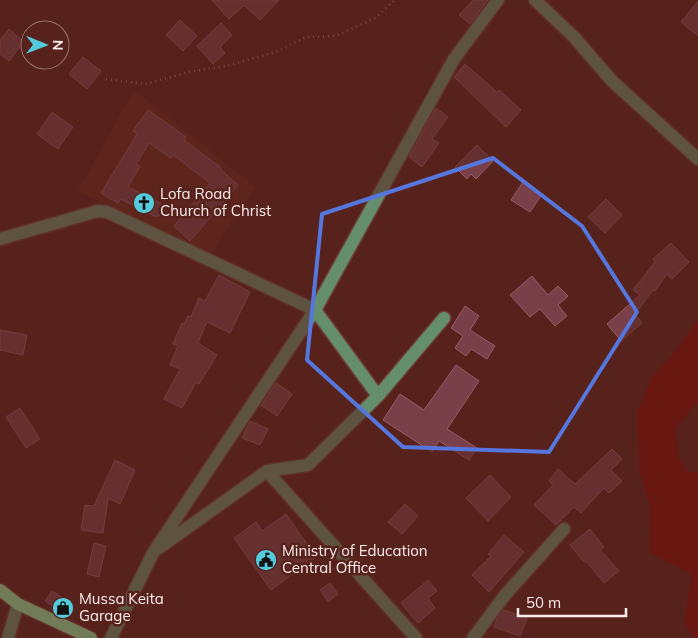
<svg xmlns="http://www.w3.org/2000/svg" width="698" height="638" font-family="Mulish,sans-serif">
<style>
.built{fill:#662921}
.green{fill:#7d0b05}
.building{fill:#7a404a;stroke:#975b65}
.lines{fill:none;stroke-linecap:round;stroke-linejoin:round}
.minor-casing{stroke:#6e3e38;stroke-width:15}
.major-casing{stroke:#6e3e38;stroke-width:15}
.path{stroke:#a07b77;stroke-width:2.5;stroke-dasharray:1 4;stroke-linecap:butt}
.minor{stroke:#658e6d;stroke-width:12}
.major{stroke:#91e7a2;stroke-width:12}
.marked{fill:none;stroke:#5576dd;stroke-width:4;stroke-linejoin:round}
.labels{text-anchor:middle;stroke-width:5;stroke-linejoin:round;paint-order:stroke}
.poi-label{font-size:15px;fill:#fcedeb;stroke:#57221b;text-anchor:start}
</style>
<rect width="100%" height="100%" fill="#57221b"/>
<path class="built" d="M134,90L255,187L208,257L78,191Z"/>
<path class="green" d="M698,320V401L675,429L679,458L688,472H698V638H694L684,622L692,574L649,552L651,508L639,470L637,412L652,377L677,349Z"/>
<path class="building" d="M212,0H279L260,20L244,5L229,19Z
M473,0H488L470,24L459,15Z
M698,1V36L681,22Z
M180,20L197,36L183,51L166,35Z
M221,23L232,35L220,47L225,53L213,64L197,46Z
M9,29L24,42L9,61L0,54V40Z
M83,57L101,71L87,89L69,74Z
M465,64L497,92L499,90L521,110L506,127L454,77Z
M436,108L448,117L432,139L439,143L422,167L409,157Z
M148,110L186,137L184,140L221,168L220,169L238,185L190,241L174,226L210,183L173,155L171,158L149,143L136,164L140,166L128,187L164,205L159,216H154L121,199L118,203L101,193L137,134L133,131Z
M52,112L73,127L58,149L37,134Z
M477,145L493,161L476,179L471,174L467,179L455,167Z
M523,182L542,194L530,212L511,200Z
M606,199L622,215L605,233L588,217Z
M671,243L689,262L672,279L667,274L655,291L653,290L635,314L642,323L621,341L607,324L640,295L633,290L655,262L653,259Z
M219,275L250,292L230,333L207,322L198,343L217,355L199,384L196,382L182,408L164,399L180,369L170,365L178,346L173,344L182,323L184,324L188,316L191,317L199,298L205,301Z
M532,276L548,295L558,286L568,296L558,305L567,316L555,326L540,309L530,317L510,295Z
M465,306L479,316L470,330L495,346L487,359L471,349L466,356L455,348L463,336L451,328Z
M0,330L27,335L23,355L0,350Z
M456,365L479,381L447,429L477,448L469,460L439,441L432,452L383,420L400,394L424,410Z
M276,383L292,394L277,416L261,405Z
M20,408L40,439L26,448L6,417Z
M250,421L268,429L260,445L242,438Z
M612,449L622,459L611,470L622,481L609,493L604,488L581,513L574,507L556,525L534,505L553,485L549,481L558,469L575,484Z
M115,460L135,470L120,504L108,498L103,533L81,530L85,505L94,506Z
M490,475L511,497L488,521L466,498Z
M405,504L418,516L402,534L388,522Z
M286,514L316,557L271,590L234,538L256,522L262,531Z
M590,529L604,547L600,550L619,571L604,583L586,561L584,562L570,545Z
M504,535L524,552L489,592L472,575L491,556L488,554Z
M94,543L106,546L99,577L87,574Z
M428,580L437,591L428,598L435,608L418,623L401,603Z
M330,583L338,594L328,602L320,590Z
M52,591L70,602L64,613L45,601Z
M504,610L527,618L520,636L494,627L497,619Z"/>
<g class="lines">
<g class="minor-casing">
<path id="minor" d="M535,0L574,37L612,81L698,159
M0,239L98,211L107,212L315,310L378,396
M267,471L416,638
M159,548L267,471L308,465L378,396L444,318
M8,638L18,604
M111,638L153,553L315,310L454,59L498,0
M473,638L505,595L564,529"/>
</g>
<g class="major-casing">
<path id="major" d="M0,590L18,604L91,638"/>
</g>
<path class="path" d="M106,79L145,84L189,72L226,66L276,52L306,37L336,36L375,18L395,0"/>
<use href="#minor" class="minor"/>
<use href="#major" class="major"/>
</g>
<path d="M0 0H698V638H0ZM493,158L582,226L637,312L549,452L403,447L307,360L322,214Z" fill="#57221b" fill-opacity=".55" fill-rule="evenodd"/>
<path class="marked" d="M493,158L582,226L637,312L549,452L403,447L307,360L322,214Z"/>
<defs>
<g id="church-disc" transform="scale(1.125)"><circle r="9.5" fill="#54cadd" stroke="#57221b"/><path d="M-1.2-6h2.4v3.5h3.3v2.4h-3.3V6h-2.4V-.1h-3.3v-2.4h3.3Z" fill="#111"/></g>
<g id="civic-disc" transform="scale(1.125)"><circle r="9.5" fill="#54cadd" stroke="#57221b"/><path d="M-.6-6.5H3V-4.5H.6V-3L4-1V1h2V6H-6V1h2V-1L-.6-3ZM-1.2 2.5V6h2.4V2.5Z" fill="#111"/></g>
<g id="shop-disc" transform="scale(1.125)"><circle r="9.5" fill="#54cadd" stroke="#57221b"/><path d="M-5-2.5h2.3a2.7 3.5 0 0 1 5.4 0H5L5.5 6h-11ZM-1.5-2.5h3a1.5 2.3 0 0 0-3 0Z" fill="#111"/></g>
</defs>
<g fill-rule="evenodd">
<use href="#church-disc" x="144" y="203"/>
<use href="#civic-disc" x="266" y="560"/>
<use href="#shop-disc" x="63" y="608"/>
</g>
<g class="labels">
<g class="poi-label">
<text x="160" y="199">Lofa Road<tspan x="160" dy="17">Church of Christ</tspan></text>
<text x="282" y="556">Ministry of Education<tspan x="282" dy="17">Central Office</tspan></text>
<text x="79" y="604">Mussa Keita<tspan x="79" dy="17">Garage</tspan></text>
</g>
</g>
<g transform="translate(45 45) rotate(91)"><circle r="24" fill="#57221b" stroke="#99736e"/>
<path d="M0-4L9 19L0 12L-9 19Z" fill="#54cadd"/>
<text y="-8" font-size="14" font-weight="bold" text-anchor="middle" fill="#fcedeb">N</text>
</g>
<path d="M518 608v8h108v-8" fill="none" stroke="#fcedeb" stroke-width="2.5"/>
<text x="526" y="608" font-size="15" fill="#fcedeb" stroke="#57221b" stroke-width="4" paint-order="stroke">50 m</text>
</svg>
